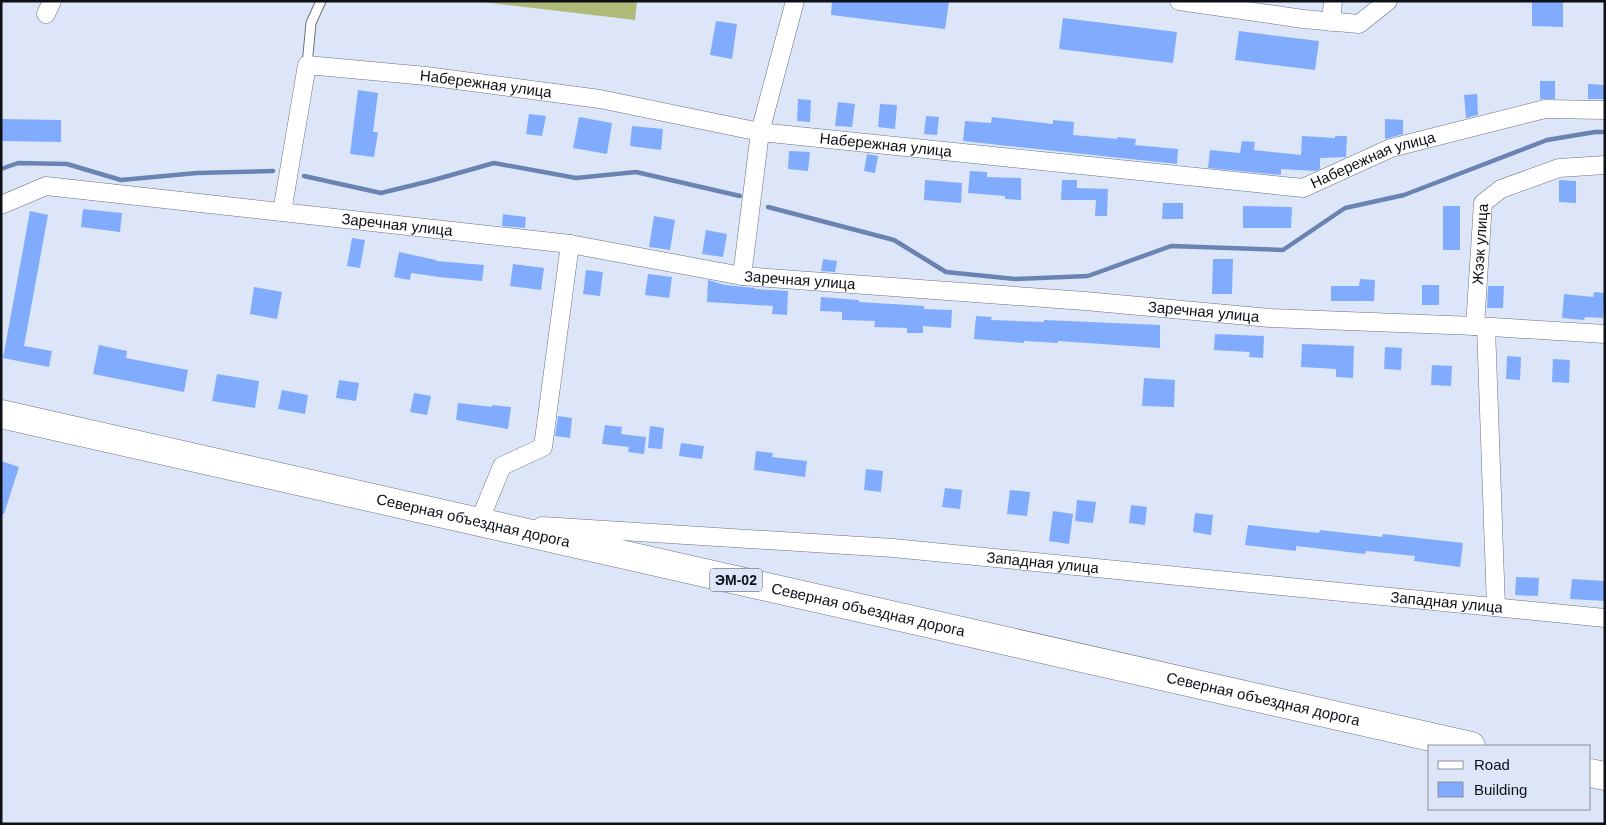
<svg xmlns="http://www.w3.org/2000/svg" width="1606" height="825" font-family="Helvetica,sans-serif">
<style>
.green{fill:#afba78}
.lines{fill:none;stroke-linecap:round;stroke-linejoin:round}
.stream{stroke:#6984b2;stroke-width:4.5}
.building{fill:#81acfd}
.service-casing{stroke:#697281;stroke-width:11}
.minor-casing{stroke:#697281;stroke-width:19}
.trunk-casing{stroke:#697281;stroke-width:29}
.service{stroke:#fff;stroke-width:9}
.minor{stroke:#fff;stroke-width:18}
.trunk{stroke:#fff;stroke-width:28}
.labels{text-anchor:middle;stroke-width:5;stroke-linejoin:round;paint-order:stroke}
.shield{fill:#dce6f8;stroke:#4b505a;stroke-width:1}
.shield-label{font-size:14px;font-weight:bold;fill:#0d1016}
.street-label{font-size:15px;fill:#0d1016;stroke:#dce6f8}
</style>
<rect width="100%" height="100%" fill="#dce6f8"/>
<path class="green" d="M475,1H637L635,20Z"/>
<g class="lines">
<path class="stream" d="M1,169L18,163L67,164L121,180L197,173L273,171
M304,176L381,193L430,181L494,163L576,178L636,172L740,196
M768,207L894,240L946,272L1015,279L1088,276L1171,246L1283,250L1345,208L1404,195L1547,140L1595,132H1605"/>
</g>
<path class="building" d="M832,1H949L945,29L831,15Z
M1532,1H1563V27L1532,26Z
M1063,18L1177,32L1173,63L1059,49Z
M716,21L737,24L732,59L710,55Z
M1239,31L1319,41L1315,70L1235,60Z
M1540,81H1555V99H1540Z
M1588,84L1605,85L1604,99H1588Z
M358,90L378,93L373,132H378L374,157L350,154Z
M1477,94L1478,115L1466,118L1464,95Z
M798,99L811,100L810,122L797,121Z
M838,102L855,104L852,127L835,126Z
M880,104L897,105L895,129L878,127Z
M529,114L546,116L542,136L526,134Z
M926,116L939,117L937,135L924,134Z
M579,117L612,123L607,154L573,148Z
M992,117L1053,124V120L1074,122L1073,135L1117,139V137L1136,139L1135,145L1178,149L1177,164L963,141L965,121L991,123Z
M1,119L61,120V142L1,141Z
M1385,119L1403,120V134L1385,139Z
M632,126L663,129L661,150L630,146Z
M1302,136L1335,138V136H1347L1346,157L1320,158V169L1316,171L1281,169V175L1208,168L1210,150L1240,153L1242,141L1255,142L1254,150L1301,155Z
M789,151L810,152L808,171L788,169Z
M867,154L878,156L875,173L864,171Z
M970,171L987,172V177L1021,178V200L1005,199V196L968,193Z
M925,180L962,183L961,203L924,200Z
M1062,180H1077V188L1108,189L1107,216H1095L1096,200H1061Z
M1559,180L1576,181V203L1559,202Z
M1163,203H1183V219H1162Z
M1243,206L1292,207L1291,228H1243Z
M1443,206H1460V250H1443Z
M83,209L122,213L120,232L81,227Z
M30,211L48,215L24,346L52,351L49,367L3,358Z
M503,214L526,217L525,228L502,226Z
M654,216L675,220L670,250L649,247Z
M706,230L727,234L723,257L702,254Z
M352,238L365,240L360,268L347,266Z
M399,252L436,260V261L484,265L482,281L439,277L411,273L410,280L394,277Z
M823,259L837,261L835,272L821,271Z
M1213,259H1233L1232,294H1212Z
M513,264L544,268L541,290L510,286Z
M586,270L603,272L600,296L583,294Z
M648,274L672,277L669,298L645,295Z
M1360,279L1375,280L1374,301H1331V286H1359Z
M708,280L725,285L755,288V289L788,291L787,315L772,314L773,306L707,302Z
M1422,285H1439V305H1422Z
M1488,286H1504L1503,308H1487Z
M254,287L282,292L277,319L250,314Z
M1594,292L1605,293L1603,318L1585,317L1584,320L1562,318L1564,294L1593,297Z
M821,297L859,300V302L924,306V309L952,310L951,328L923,326V333H907V328L874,327L875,321L842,320V312L820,311Z
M976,316L992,317L991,320L1044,322V320L1160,325V348L1058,341V343L1024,341V343L974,339Z
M1215,334L1264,336L1263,358L1249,357L1250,352L1214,350Z
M1302,344L1354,346L1353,378L1336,377V369L1301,367Z
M99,345L127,351L126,358L188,370L184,392L93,374Z
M1385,347L1402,348L1401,370L1384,369Z
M1507,356L1521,357L1520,380L1506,379Z
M1553,359L1570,360L1569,383L1552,382Z
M1432,365L1452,366L1451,386L1431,385Z
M217,374L259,381L255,408L212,401Z
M1144,378L1175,380L1174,407L1142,406Z
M339,380L359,383L356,401L336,398Z
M282,390L308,395L305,414L278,409Z
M414,393L431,396L427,415L410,412Z
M458,403L492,407V405L511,407L508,429L456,420Z
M558,416L572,418L570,438L555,436Z
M605,425L622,427L621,434L646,437L644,454L628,452L629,447L602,444Z
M650,426L664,428L662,449L648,448Z
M681,443L704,446L702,459L679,456Z
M756,451L773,453L772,457L807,461L805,477L754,470Z
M1,461L19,467L4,514H1Z
M866,469L883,471L881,492L864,490Z
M945,488L962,490L960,509L942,507Z
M1010,490L1030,492L1027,516L1007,514Z
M1077,500L1096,502L1093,523L1075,521Z
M1131,505L1147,507L1145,525L1129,523Z
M1053,511L1073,514L1069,544L1049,541Z
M1195,513L1213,515L1211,535L1193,532Z
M1248,525L1319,533L1320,530L1382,537L1383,534L1463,543L1460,567L1414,561L1415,556L1366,551L1365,554L1296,546V551L1245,545Z
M1516,577L1539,578L1538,596L1515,595Z
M1572,579L1605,581V601L1570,599Z"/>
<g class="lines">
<g class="service-casing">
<path id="service" d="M307,65L311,23L321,1"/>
</g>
<g class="minor-casing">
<g id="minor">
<path d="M1179,1L1303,19L1359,24L1388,1"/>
<path d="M46,14L52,1"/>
<path d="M1331,22L1333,1"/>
<path id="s1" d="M1,205L46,186L570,244L742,276L1085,301L1270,318L1475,326L1605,334"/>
<path id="s2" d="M282,212L307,65L426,76L600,99L760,132L1303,188L1391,148L1545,109L1605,110"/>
<path d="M742,276L760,132L795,1"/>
<path id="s3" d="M1475,326L1483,203L1501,189L1559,168L1605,165"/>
<path d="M1486,327L1496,607"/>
<path d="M489,522H479L502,466L543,447L570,244"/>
<path id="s4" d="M542,526L893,548L1605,618"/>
</g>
</g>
<g class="trunk-casing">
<g id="trunk">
<path id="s5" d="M1,414L1471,746"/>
<path d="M1590,773L1605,776"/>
</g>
</g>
<use href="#service" class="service"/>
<use href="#minor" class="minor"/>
<use href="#trunk" class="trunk"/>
</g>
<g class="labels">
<rect class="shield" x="710" y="568.5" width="52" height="23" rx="4"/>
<g class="shield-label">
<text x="736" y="585">ЭМ-02</text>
</g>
<g class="street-label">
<text dy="5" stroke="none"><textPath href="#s2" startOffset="329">Набережная улица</textPath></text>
<text dy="5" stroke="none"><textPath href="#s2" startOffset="734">Набережная улица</textPath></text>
<text dy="5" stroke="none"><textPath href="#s2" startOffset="1229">Набережная улица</textPath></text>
<text dy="5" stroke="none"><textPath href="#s1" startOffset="402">Заречная улица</textPath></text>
<text dy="5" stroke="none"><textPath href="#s3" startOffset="82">Жээк улица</textPath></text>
<text dy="5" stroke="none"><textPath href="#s1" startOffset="809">Заречная улица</textPath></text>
<text dy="5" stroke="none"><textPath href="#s1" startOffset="1214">Заречная улица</textPath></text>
<text dy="5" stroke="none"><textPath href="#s5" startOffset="484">Северная объездная дорога</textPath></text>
<text dy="5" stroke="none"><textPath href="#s4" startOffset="502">Западная улица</textPath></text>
<text dy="5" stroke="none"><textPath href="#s4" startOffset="908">Западная улица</textPath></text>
<text dy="5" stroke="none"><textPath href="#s5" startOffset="889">Северная объездная дорога</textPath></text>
<text dy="5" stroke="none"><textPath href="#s5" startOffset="1294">Северная объездная дорога</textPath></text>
</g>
</g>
<rect width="1606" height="825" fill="none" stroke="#0d1016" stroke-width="5"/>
<rect x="1428" y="745" width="162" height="65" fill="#dce6f8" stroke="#89909e"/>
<rect x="1438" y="761" width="25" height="8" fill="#ffffff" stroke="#89909e"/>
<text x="1474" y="770" font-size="15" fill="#0d1016">Road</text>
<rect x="1438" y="782" width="25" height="15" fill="#81acfd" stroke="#89909e"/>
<text x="1474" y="795" font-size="15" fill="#0d1016">Building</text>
</svg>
